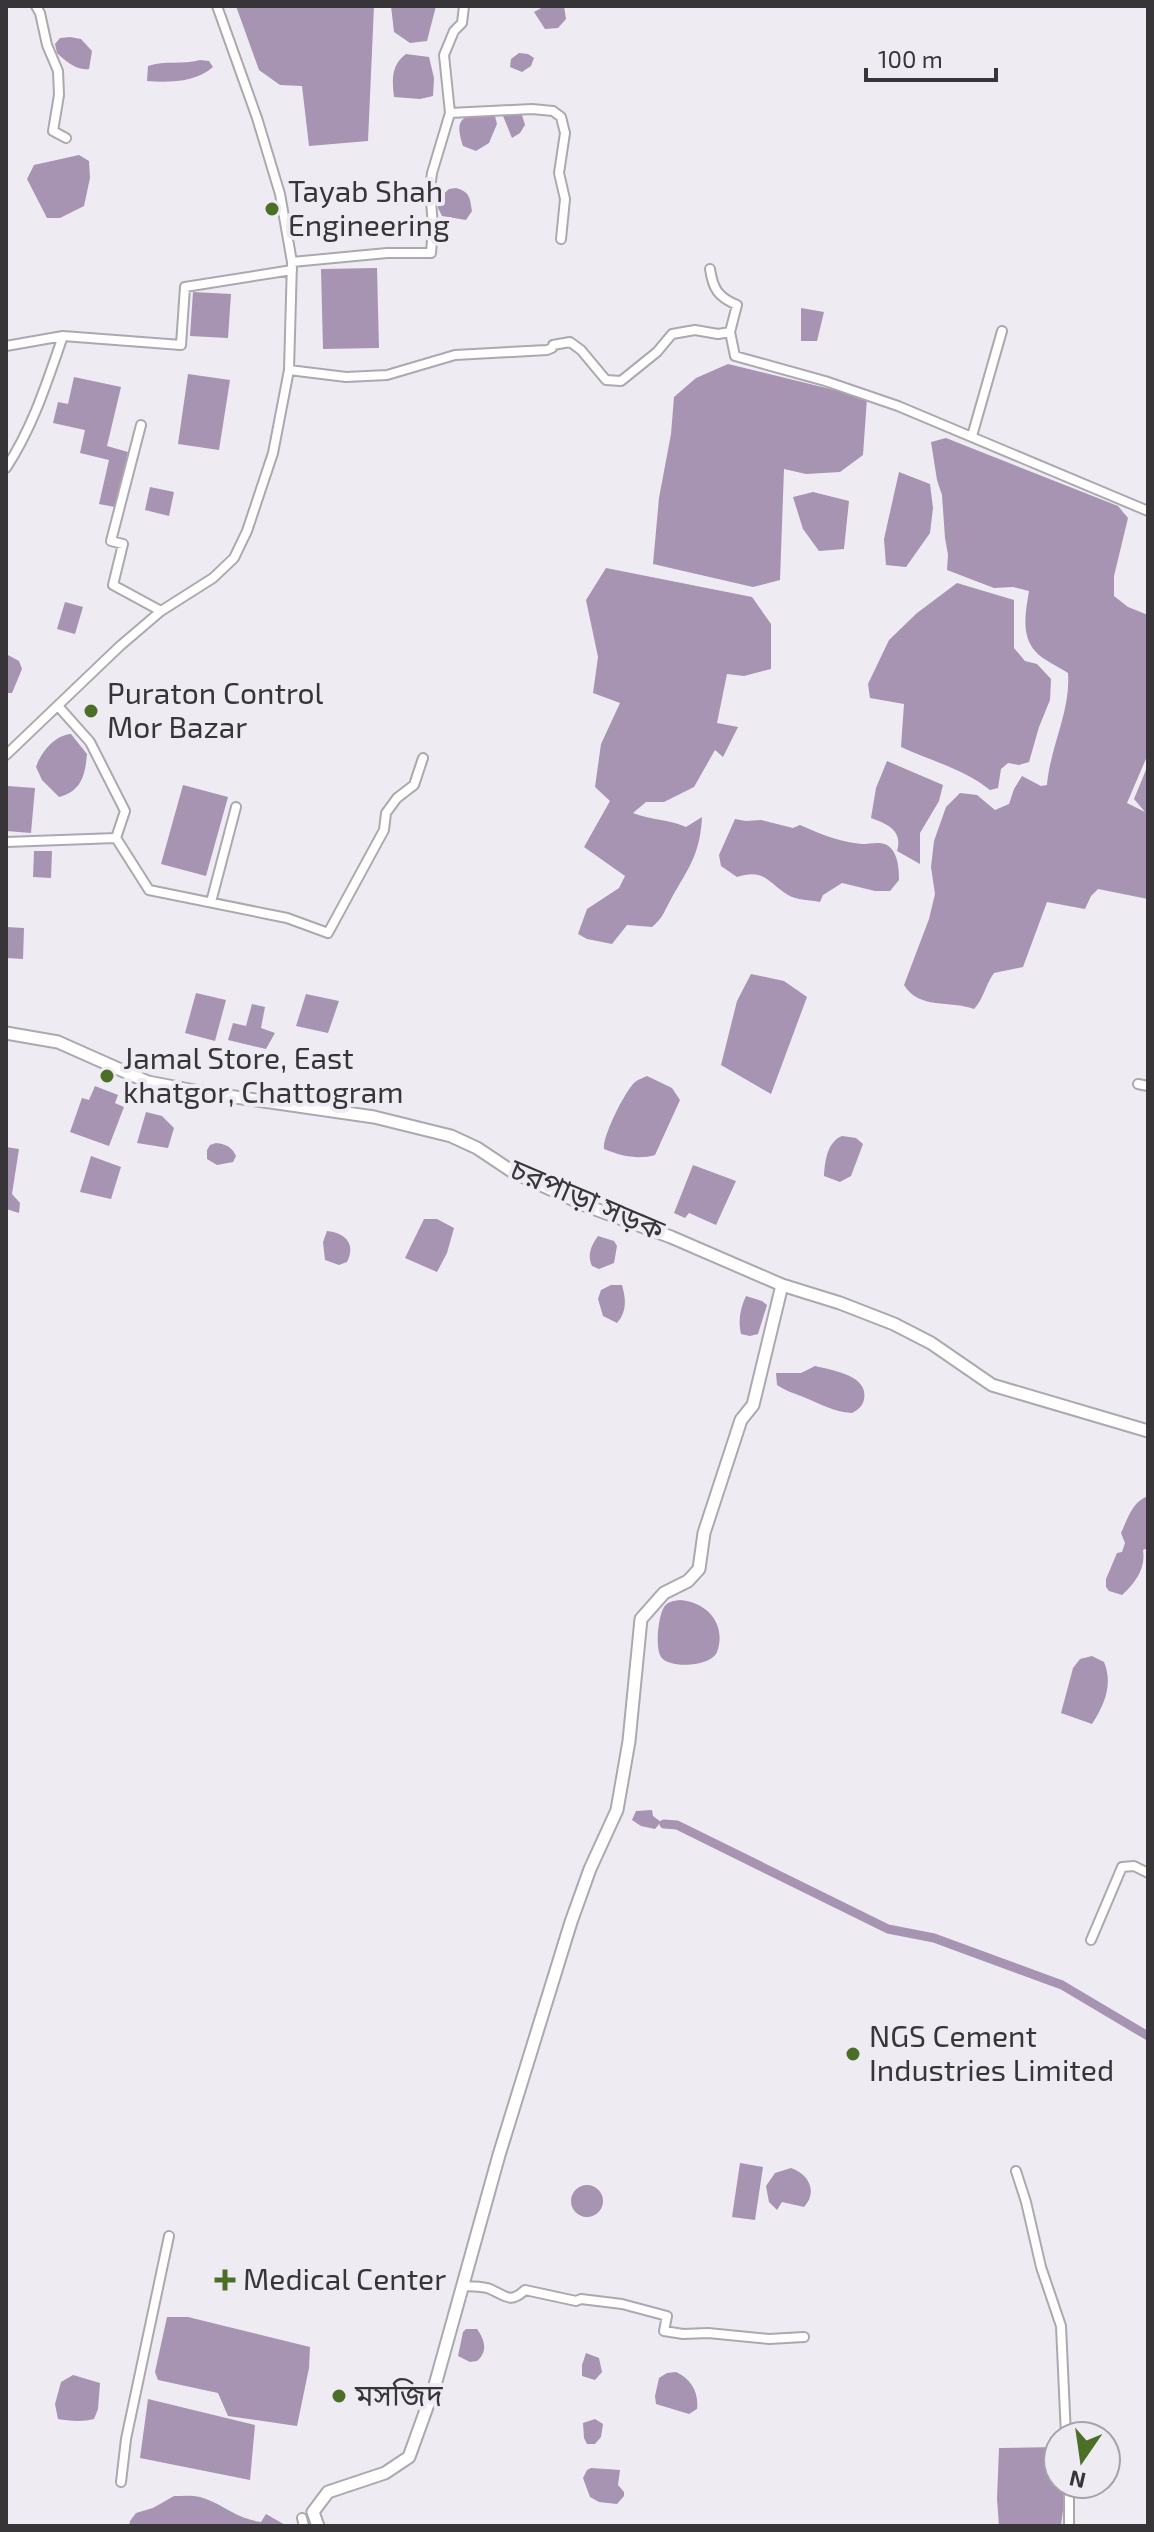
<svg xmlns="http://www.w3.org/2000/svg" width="1154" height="2532" font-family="'Exo 2','Noto Sans Bengali',sans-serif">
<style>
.water{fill:#a694b2}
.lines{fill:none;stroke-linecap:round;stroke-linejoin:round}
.canal{stroke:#a694b2;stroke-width:9}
.street-casing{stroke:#aca8b0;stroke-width:12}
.secondary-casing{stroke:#aca8b0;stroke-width:15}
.street{stroke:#fff;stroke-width:8}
.secondary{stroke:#fff;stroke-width:11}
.poi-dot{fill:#4c6f27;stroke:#efebf3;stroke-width:3}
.labels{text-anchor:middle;stroke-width:8;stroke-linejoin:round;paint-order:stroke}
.poi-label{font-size:30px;fill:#373538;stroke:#efebf3;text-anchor:start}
.street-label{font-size:30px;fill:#373538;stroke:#efebf3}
</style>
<rect width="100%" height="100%" fill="#efebf3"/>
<path class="water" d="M236,6H374L368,141L309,146L302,86L280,85L259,70Z
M391,6H436L427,41L410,43L394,32Z
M545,6H564L566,19L558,28L545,29L534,12Z
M70,37L81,39L92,51L89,69C77,71 65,61 57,53L55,44L60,38Z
M519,53L528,54L534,58L531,66L522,72L510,67L511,59Z
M406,54L429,57L434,78L433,96L420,99L394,97C392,80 391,65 406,54Z
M200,60L209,61L213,67C196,82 169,83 147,81L148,66C165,60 182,65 200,60Z
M490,113L495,116L497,124L489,143L476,151L463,146C453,117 464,115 490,113Z
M507,114L522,115L525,125L520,133L512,138L503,116Z
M79,155L89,161L90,178L84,206L60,218H47L27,179L34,165Z
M456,188C470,192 470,198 472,211L466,220L442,216L438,208L439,198L449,189Z
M377,268L379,348L323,349L321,269Z
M193,292L231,294L228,338L190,336Z
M801,308L824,312L817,341H801Z
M728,364L867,398L863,455L840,472L806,474L784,469L780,580L753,587L653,564L659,498L671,434L674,397L696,378Z
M188,374L230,380L219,450L178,444Z
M74,377L121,387L107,446L128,452L115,507L99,504L109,460L80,453L85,430L53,423L58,402L68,404Z
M946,438L1118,506L1128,518L1114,576V596L1128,607L1148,615V754L1127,803L1145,812L1134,799L1148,765V814H1146L1148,817V899L1098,889L1091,896L1085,909L1047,902L1023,967L994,973C986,984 983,1000 974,1009C950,1000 919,1010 904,985L929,919L935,894L931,867L934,841L946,807L960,793L977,795L995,810L1009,804L1014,789L1022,776L1041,786L1047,785C1050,747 1071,711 1068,673C1058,666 1043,660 1036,652C1020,635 1026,610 1029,591L1013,587L994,588L947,570L948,555L945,538L942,495L937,480L931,442Z
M899,472L930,484L933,508L930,533L906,567L886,565L884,539Z
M150,487L174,492L169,516L145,510Z
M813,492L849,501L844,549L819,551L803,529L793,497Z
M606,568L752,597L771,624V669L744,676L727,674L717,723L738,727L723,757L715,750L694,787L664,802H646L633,813C650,820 669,819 686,827L702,817C700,856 688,868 670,901C664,912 662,919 652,927L627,925L612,944L587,939L578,934L587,909L619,888L625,876L584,847L610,801L595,787L601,744L620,703L593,693L598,657L586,600Z
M957,583L1014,600V648L1025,661L1037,664L1051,679L1050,700L1039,727L1029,762L1019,765L1008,763L1001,769L998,788L990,790C964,769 931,761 901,747L904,704L870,698L868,684L889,640L917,613Z
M65,602L83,607L75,634L57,629Z
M6,654L19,661L22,669L12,693H6Z
M71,734L87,754C85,775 82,791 59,797L42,780L36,767C41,752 55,735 71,734Z
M887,761L943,785L939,801L920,833V864L897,851C903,831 888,824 871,818L876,788Z
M183,785L228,797L206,876L161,864Z
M8,786L35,788L31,833L6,831Z
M735,819L746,821L761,820L793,828L800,825C820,834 840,842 862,844C870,844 879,841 887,845C898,852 899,868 899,880L890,891H875L842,883L823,895L820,902C810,900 797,900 788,895C768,883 765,868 737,877L721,866L719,855Z
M34,851H52L51,878L33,877Z
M6,927L24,928L23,959L6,958Z
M751,974L784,981L807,997L771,1094L721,1065L737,1001Z
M196,993L226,1000L215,1041L185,1033Z
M306,994L339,1001L328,1033L296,1026Z
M252,1004L265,1007L261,1028L275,1033L266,1049L228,1040L233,1023L246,1026Z
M647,1076L672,1088L680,1100L655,1155C638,1160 621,1156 604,1149C602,1137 625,1091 635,1082C639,1079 643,1078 647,1076Z
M95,1086L118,1095L115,1103L124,1107L109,1146L70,1132L82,1098L89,1100Z
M146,1112L162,1116L174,1128L168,1148L137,1143Z
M842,1136L856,1138L863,1144L851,1176L840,1182L824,1176C825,1161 827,1142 842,1136Z
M216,1143C226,1144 232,1147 236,1156L233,1162L217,1165L207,1159V1150L210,1145Z
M6,1147L19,1149L12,1194L20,1203L19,1213L6,1209Z
M91,1156L121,1167L111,1199L80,1192Z
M693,1165L736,1181L716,1225L689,1213L685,1218L674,1213Z
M424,1219H437L454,1228L447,1253L437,1272L405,1258Z
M327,1231C346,1233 356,1244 347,1262L339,1265L325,1260L323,1242Z
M598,1236L614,1241L617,1246L614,1263L599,1269L592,1266C587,1255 591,1246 598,1236Z
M611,1285H622C626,1299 627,1312 617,1323L603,1316L598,1299L601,1290Z
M746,1296L762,1301L767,1305L758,1334L750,1336L741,1334C738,1320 740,1309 746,1296Z
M815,1366C831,1370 869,1375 864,1399C863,1406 858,1410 852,1413C833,1412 819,1403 801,1396C793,1393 786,1391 777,1385L776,1373H801Z
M1148,1496V1548L1143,1550C1146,1569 1135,1583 1122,1595L1109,1591L1106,1587V1579L1117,1553L1122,1552L1125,1543L1121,1533C1128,1518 1132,1502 1148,1496Z
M680,1600C707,1602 727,1624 717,1652C711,1667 669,1669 661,1657C655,1648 658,1617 664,1607C668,1601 674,1601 680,1600Z
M1092,1656L1104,1662C1113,1684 1105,1704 1092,1724L1061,1713L1073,1668L1080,1659Z
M652,1810L653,1816L661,1822L655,1829L641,1826L632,1820L636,1811Z
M740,2163L763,2167L755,2220L732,2217Z
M791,2168C809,2174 818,2192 804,2207L782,2202L777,2210L769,2202L766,2186L775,2173Z
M571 2201a16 16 0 1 1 32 0a16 16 0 1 1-32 0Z
M167,2317H188L310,2347L309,2368L297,2426L228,2416L218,2393L158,2380L155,2372Z
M466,2329H477C485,2340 488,2352 477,2361L470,2362L458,2356L463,2332Z
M586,2353L599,2358L602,2372L595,2380L582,2376V2365Z
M676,2372C691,2379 699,2392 697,2409L689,2414L656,2404L655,2396L659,2378L667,2373Z
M73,2375L100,2383L98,2409L94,2419C84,2422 68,2421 58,2419L55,2404L61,2382Z
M148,2399L255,2425L250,2480L140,2458Z
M595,2419L603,2424L601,2437L595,2444H587L584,2438L583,2423Z
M1058,2447V2484H1063L1065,2495L1061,2526H999L997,2499L999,2448Z
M591,2468L620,2470L618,2485L624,2492V2496L617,2504L599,2502L590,2497L583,2478L587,2470Z
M174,2496C182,2496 192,2495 200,2497C222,2503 234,2518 261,2522L266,2514L287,2526H129L130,2521L136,2513L153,2508Z"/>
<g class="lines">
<path class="canal" d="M664,1824L677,1825L888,1929L934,1938L1062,1985L1148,2036"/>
<g class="street-casing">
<path id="street" d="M36,6L40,13L47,45L58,71L59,95L53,131L66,138
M450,113L532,109L553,111L561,117L565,133L559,173L565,199L561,239
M292,262L387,253H431L433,226L430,189L432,173L450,113L444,55L454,31L462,23L464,6
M710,269C713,289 718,297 737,305L730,332L735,356L825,381L898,406L1148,511
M6,346L63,336L181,345L185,287L292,270
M289,370L346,377L387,375L455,355L547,350L552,348L553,345L570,342L581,350L606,380L621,381L657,352L672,334L695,330L718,334L730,332
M141,425L111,541L123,544L113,585L161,611
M972,436L1002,331
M6,468C33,427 47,382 63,336
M58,706L90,742L125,811L116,838L149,890L287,918L328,933L384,830L386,813L397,798L414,785L423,758
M6,755L120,646L161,611L213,578L234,558L247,531L273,453L289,370L292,262L280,194L257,118L217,6
M6,842L116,838
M211,902L236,807
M1138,1084L1148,1086
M1091,1940L1122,1867L1134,1866L1148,1873
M1016,2171L1026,2202L1041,2267L1061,2326L1066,2436
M464,2286C472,2287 483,2286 490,2289C506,2296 510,2304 525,2290L576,2301L581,2299L622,2304L667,2316L664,2331L683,2334L708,2333L769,2339L804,2337
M121,2482L126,2439L169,2236
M1069,2484V2526
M302,2518L304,2526"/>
</g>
<g class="secondary-casing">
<path id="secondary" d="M6,1033L58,1042L148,1082L200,1092L374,1117L451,1136L477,1148L513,1172L587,1206L671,1237L782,1285L840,1303L894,1324L931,1343L992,1385L1148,1431
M318,2526L313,2512L328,2492L385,2473L409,2457L435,2385L499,2155L571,1922L590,1869L617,1810L629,1741L641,1619L664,1593L688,1581L699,1569L704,1533L741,1420L753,1405L782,1285"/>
</g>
<use href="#street" class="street"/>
<use href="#secondary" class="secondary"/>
</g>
<g class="poi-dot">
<circle cx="272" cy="209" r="8"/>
<circle cx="91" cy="711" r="8"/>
<circle cx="107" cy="1076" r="8"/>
<circle cx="853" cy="2054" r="8"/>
<path d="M221 2268h8v8h8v8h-8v8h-8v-8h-8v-8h8z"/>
<circle cx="339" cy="2396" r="8"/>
</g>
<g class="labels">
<g class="poi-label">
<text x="288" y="202">Tayab Shah<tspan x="288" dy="34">Engineering</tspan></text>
<text x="107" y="704">Puraton Control<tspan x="107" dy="34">Mor Bazar</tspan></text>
<text x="123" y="1069">Jamal Store, East<tspan x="123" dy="34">khatgor, Chattogram</tspan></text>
<text x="869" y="2047">NGS Cement<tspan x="869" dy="34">Industries Limited</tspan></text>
<text x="243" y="2290">Medical Center</text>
<text x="355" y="2406">মসজিদ</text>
</g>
<g class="street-label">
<text transform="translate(587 1200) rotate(23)" y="10">চরপাড়া সড়ক</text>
</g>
</g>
<rect width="1154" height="2532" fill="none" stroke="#373538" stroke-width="16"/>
<g transform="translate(1082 2460) rotate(193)"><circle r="38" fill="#efebf3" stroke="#a5a2a8" stroke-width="2"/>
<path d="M0-6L14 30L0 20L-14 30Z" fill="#4c6f27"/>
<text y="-12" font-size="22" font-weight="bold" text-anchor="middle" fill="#373538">N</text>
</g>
<path d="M866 68v12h130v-12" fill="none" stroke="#373538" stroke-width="4"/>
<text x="878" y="68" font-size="24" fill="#373538" stroke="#efebf3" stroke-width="6" paint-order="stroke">100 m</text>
</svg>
